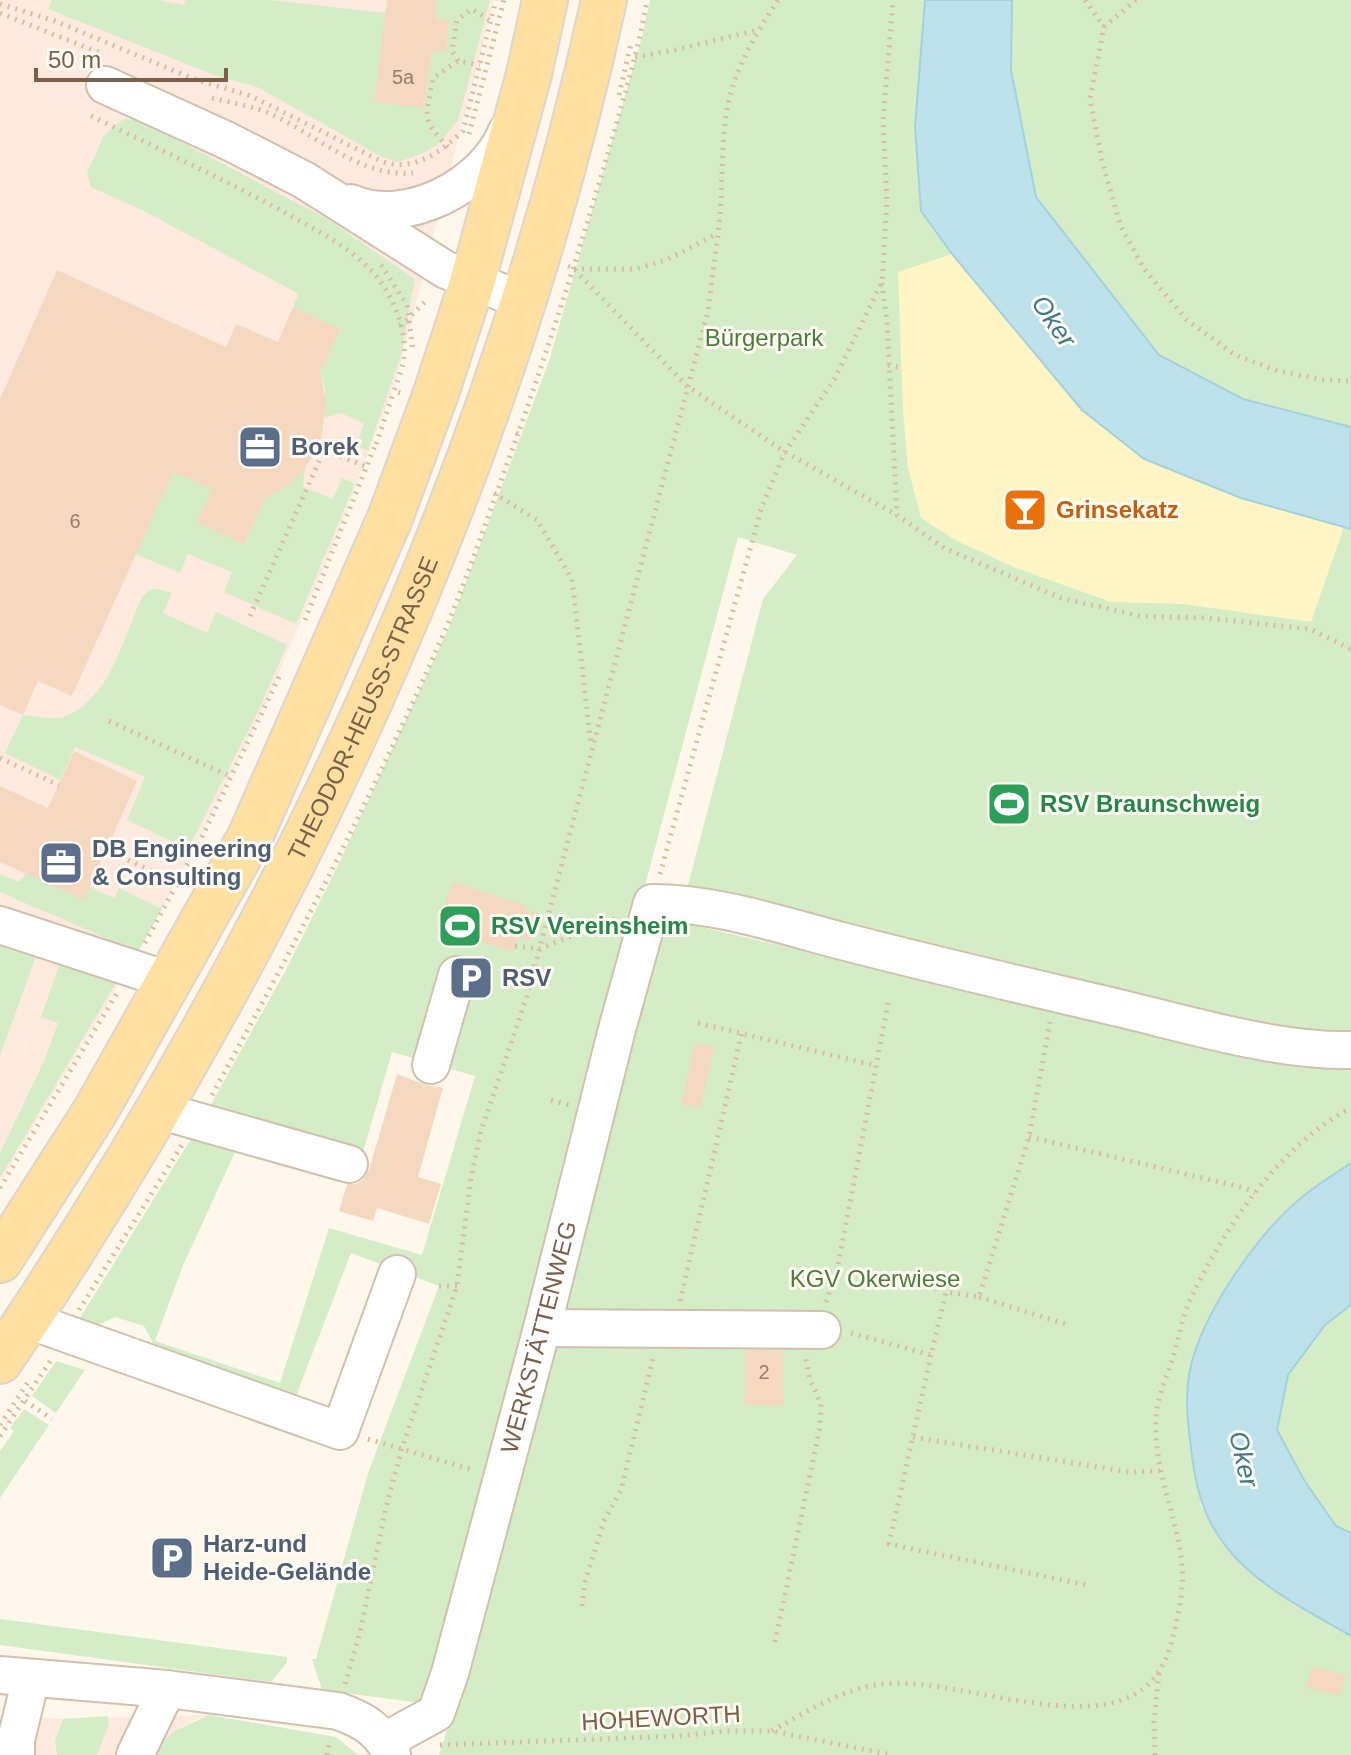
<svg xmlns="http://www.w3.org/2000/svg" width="1351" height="1755" font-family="Helvetica,sans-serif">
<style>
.commercial{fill:#fee9de}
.green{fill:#d4edc7;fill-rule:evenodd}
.sand{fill:#fff4c3}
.water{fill:#bce1ea;stroke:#a2d0dc;stroke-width:2}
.building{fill:#f5d8c0}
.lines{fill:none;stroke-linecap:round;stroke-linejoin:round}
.minor-casing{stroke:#d2c0ae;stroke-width:40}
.major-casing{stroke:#ddd5d0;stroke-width:48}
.path{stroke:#dbbba2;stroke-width:5;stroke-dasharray:2 6;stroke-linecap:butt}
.minor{stroke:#fff;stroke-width:36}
.major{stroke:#ffe0a0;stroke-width:44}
.labels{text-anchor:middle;stroke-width:6;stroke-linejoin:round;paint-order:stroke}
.number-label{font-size:20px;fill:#9a7c68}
.park-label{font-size:24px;fill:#4d7c3e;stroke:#fffbf2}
.service-label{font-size:24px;font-weight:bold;fill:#4e5e75;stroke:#fffbf2;text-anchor:start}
.food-label{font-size:24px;font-weight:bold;fill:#c56008;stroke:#fffbf2;text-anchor:start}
.street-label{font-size:24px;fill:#7c5e4a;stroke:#fffbf2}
.leisure-label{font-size:24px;font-weight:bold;fill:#27864d;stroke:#fffbf2;text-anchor:start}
.water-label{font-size:26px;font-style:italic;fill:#3f7988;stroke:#fffbf2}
</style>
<rect width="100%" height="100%" fill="#fef7ea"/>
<path class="commercial" d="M0,0H494L397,377L333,546L266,703L199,839L137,954L0,1182Z
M0,1715L63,1719L209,1715L192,1721L151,1755H0Z"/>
<path class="green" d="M52,0H158L184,5L185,0H270L386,13L374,101L424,108L432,51L446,52L448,20L435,19L437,0H490L458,121L436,146L419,155L398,162L382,157L257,87L217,76L48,9Z
M650,0H925L915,127L921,211L952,254L1144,459L1241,498L1351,529V1163L1304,1195L1187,1415L1201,1506L1277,1593L1351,1636V1755H439L466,1671L659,917L1307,1069L1308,1040L687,889L763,599L797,555L738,537L433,1680L421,1703L322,1690L312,1659H316L368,1473L439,1286L351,1253L293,1404L161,1358L144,1326L115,1317L86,1331L75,1326L199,1126L289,964L339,863L449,627L549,361L643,33ZM392,1052L475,1076L422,1255L329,1228L280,1383L155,1341L184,1263L249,1122L363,1152Z
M1012,0H1351V427L1243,399L1159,355L1036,197L1011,70Z
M124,119L140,120L327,219L415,279L401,355L368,451L356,446L364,423L341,413L325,418V389L320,373L340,329L293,307L299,294L144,211L91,187L87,173L104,135Z
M305,468L303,487L333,499L342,478L355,484L296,624L224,592L232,572L188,554L180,573L136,554L173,472L212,489L198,523L244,544L264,500L291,483Z
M157,589L172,593L163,613L207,633L216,612L287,645L260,707L188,849L127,820L145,777L75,747L60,780L5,753L23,715C36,716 54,721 66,716C109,700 124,637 141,599L149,590Z
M26,873L90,887L114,898L119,888L162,909L137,954C93,930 46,913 0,892V874L19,882Z
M0,938L32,949L36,956L0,1056Z
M60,963L120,976L0,1178V1153L45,1059L58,1023L41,1017Z
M1351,1305V1533L1336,1526L1304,1480L1277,1430L1288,1375L1325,1325Z
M56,1361L85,1370L56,1413L32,1396Z
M24,1409L49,1425L0,1498V1451L14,1431L10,1428Z
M0,1619L287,1657V1662L271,1682L0,1645Z
M209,1715L336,1737L358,1755H151L173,1732Z
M108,1716L109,1724L97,1755H57L55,1741L63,1719Z"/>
<path class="sand" d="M952,254L1082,410L1144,459L1241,498L1344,527L1311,622L1184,604L1111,602L1016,568L955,540L921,518L908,468L903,412L898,272Z"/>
<path class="water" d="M925,0H1012L1011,70L1036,197L1159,355L1243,399L1351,427V529L1241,498L1144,459L1082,410L952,254L921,211L915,127Z
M1351,1163V1305L1325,1325L1288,1375L1277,1430L1304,1480L1336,1526L1351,1533V1636C1308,1611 1260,1588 1228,1549C1203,1519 1195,1485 1191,1448C1188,1424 1185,1399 1189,1375C1199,1317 1259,1230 1306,1194C1320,1183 1336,1173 1351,1163Z"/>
<path class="building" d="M387,0H437L435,19L449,20L446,52L432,51L424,108L374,102Z
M57,270L226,347L236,324L278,342L293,307L340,329L320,373L326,402L322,434L318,447L305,468L291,483L264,500L244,544L197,523L212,489L173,472L72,696L38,681L23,715L0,705V399Z
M74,751L137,781L84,900L0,862V786L48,808Z
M452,882L527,906L526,910L539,914L531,941L518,937L513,952L437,928Z
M695,1043L714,1047L700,1108L681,1104Z
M397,1074L426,1085L443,1088L418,1177L441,1184L429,1224L377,1208L373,1221L339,1211L347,1184H355L363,1180L369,1170Z
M745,1350L783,1351L784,1405H745Z
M1312,1667L1346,1675L1340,1696L1306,1688Z"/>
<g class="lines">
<g class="minor-casing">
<g id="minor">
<path d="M105,85L228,141L304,180L446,270L523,301"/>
<path d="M351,203C406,227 485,186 507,131"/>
<path d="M0,925L171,981"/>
<path d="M431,1065L457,975"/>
<path d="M158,1110L349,1164"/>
<path d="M28,1320L340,1431L397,1274"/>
<path d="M542,1328L822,1330"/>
<path d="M0,1675L167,1689L338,1711C364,1720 380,1730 392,1755"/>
<path id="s1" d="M385,1741L436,1713L450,1673L542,1328L616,1033L652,903C717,903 780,925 842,941C938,966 1034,988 1131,1011C1197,1027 1283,1052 1351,1050"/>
<path d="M16,1755V1740L31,1678"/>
<path d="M135,1755L167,1689"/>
</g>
</g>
<g class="major-casing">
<g id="major">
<path d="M0,1260L96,1110L250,837L390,518L436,393L472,283L529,74L545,0"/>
<path id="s2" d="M0,1361C278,948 498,488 604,0"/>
</g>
</g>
<path class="path" d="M1085,0L1104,27
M1136,0L1104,27L1090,99L1103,165L1121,227L1144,269L1187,320L1235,355L1278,371L1324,380L1351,381
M0,4L55,21L194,79L251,96L381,161C412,173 441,152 463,131L496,0
M0,13L103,54
M635,57L675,50L758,30
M458,61L452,51L457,20L472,9L491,21
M619,95L631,43
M212,98C228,102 245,105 261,110C312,129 356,178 413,173
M91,116C155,147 219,177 282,211C314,229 353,248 377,277C393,297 407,329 404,356C403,367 398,380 394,391L401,393
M469,134L504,0
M448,147C419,117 427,116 433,78L458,61L480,65
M381,265L407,305L413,351
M568,266L573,268L687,386L785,452L897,515
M574,269H636L668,259L717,234
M882,283L887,322L897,515L944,548L1061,598L1140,616L1206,618L1310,629L1351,649
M400,326L426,301
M888,365L901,368
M516,433L518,434C550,343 579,252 606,160C621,107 638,54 647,0
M376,444L394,391
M318,447L367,467
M494,493L537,520L572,579L591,745
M250,616L324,450
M305,620L376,443
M109,721L232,777
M0,758L59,785
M106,850L178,883
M660,874L762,506L785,452L835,378L882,282L887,201L883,122L893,0
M145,943L200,841L281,673
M515,946L539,949L619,917
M698,1023L877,1066
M212,1095C296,943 377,788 446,628C473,564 494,498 518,434
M551,1100L569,1105
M1029,1137L1245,1188L1255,1193
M0,1188L117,993
M439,1286H457
M979,1297L1069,1325
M680,1301L742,1032
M826,1302L836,1276L888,1003
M79,1310L182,1145
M851,1333L931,1355L946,1292L979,1297L1029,1137L1050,1022
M931,1355L889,1544L1091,1586
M25,1401L52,1419
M0,1425L28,1382
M0,1436L51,1360
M913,1437L1129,1472L1160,1471
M368,1439L473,1470
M582,1606L585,1582L604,1521L621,1490L653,1358
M775,1642L820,1427L821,1404L810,1379L806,1359
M345,1684L360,1632L386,1507L402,1448L457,1286L471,1178L481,1131L527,996L708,311C712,278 717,246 720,214C723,177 721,140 728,104C736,66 757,32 778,0
M772,1731C806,1712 843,1688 883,1684C953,1676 1085,1735 1144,1688C1160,1676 1169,1655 1173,1636C1179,1613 1184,1589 1182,1565C1177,1516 1154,1471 1156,1422C1156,1401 1164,1383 1171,1364C1178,1343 1181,1320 1190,1300C1223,1230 1280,1144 1351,1108
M440,1745L678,1736L726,1731H772L892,1755
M327,1755L330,1740
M1155,1755L1154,1722L1159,1672"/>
<use href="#minor" class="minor"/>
<use href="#major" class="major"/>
</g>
<defs>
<g id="office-square" transform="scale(2.3)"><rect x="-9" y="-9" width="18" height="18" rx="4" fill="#5c6f8a" stroke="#fffbf2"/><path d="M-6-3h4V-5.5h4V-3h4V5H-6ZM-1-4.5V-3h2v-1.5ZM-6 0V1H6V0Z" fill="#fff"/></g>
<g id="bar-square" transform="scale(2.3)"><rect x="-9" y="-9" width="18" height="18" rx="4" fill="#e8710a" stroke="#fffbf2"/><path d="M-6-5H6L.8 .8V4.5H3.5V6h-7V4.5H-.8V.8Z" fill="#fff"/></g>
<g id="stadium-square" transform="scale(2.3)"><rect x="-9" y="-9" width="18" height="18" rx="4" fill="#2e9e5b" stroke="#fffbf2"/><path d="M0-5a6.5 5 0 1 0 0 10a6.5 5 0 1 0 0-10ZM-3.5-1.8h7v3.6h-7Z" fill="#fff"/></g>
<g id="parking-square" transform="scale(2.3)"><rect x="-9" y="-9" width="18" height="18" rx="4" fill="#5c6f8a" stroke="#fffbf2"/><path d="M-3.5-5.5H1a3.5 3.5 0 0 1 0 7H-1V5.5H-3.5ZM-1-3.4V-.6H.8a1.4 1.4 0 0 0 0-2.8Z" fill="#fff"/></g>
</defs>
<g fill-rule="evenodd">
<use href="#office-square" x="260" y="447"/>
<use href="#bar-square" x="1025" y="510"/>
<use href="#stadium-square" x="1009" y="804"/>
<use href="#office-square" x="61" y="863"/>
<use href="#stadium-square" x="460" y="926"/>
<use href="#parking-square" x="471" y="978"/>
<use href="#parking-square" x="172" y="1558"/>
</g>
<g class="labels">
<g class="number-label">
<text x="403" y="84">5a</text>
<text x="75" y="528">6</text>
<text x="764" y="1379">2</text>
</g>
<g class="park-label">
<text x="764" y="346">Bürgerpark</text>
<text x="875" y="1287">KGV Okerwiese</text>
</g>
<g class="service-label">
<text x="291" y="455">Borek</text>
<text x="92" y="857">DB Engineering<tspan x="92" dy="28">&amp; Consulting</tspan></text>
<text x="502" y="986">RSV</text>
<text x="203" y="1552">Harz-und<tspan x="203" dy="28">Heide-Gelände</tspan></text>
</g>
<g class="food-label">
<text x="1056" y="518">Grinsekatz</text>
</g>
<g class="street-label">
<text dy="8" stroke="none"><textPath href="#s2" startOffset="748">THEODOR-HEUSS-STRASSE</textPath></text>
<text dy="8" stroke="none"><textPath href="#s1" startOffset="448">WERKSTÄTTENWEG</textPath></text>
<text transform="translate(661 1718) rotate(-3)" y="8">HOHEWORTH</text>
</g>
<g class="leisure-label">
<text x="1040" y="812">RSV Braunschweig</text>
<text x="491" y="934">RSV Vereinsheim</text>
</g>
<g class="water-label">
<text transform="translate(1054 321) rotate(55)" y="9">Oker</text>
<text transform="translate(1244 1459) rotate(77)" y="9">Oker</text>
</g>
</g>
<path d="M36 68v12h190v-12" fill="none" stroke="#7c5e4a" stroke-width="4"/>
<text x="48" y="68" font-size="24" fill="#7c5e4a" stroke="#fffbf2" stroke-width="6" paint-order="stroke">50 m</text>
</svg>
